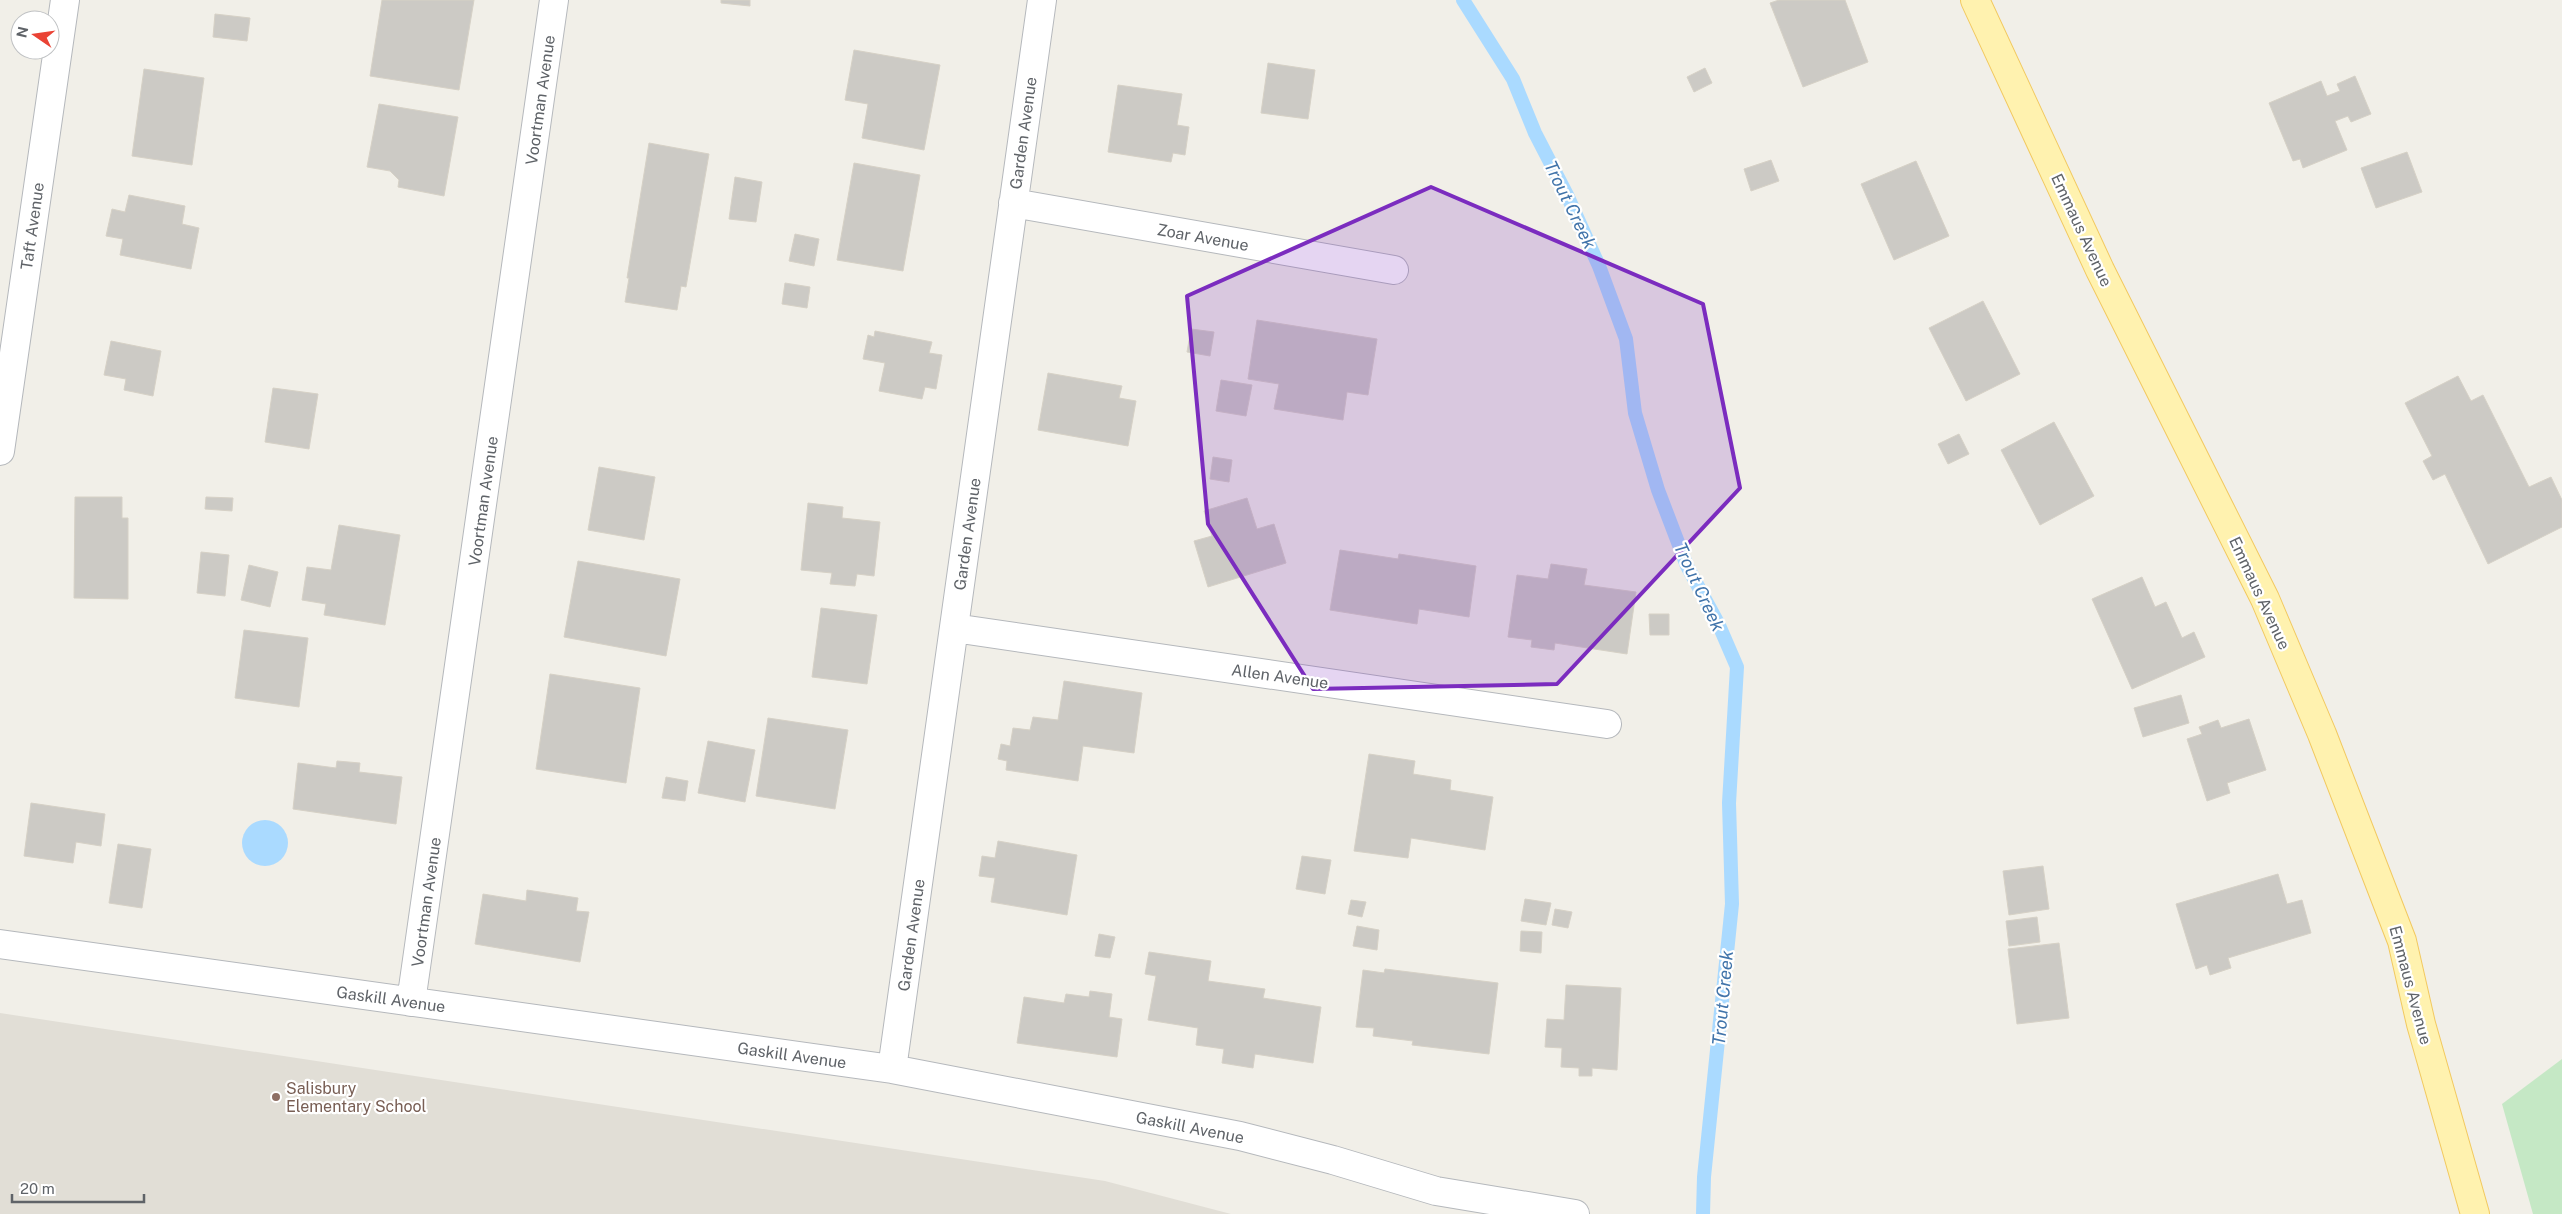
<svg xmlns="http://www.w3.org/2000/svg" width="2562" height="1214" font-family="'Public Sans',sans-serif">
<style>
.education{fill:#e1ded6}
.green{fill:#c5e8c5}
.water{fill:#aadaff}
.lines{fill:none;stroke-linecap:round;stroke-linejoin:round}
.stream{stroke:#aadaff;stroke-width:14}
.building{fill:#cccac5;stroke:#d6d1c6}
.minor-casing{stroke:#b5b8bc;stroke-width:30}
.major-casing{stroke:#f2c960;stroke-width:30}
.minor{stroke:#fff;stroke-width:28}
.major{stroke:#fff2af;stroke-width:28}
.marked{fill:#7b2cbf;fill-opacity:0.2;stroke:#7b2cbf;stroke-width:4;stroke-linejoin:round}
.education-dot{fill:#8d6e63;stroke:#fff;stroke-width:2}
.labels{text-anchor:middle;stroke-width:4.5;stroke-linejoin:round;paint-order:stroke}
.street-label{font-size:16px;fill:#5f6368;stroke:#fff}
.education-label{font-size:16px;fill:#785e54;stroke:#fff;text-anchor:start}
.water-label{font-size:18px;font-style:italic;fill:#4174aa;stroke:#fff}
</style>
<rect width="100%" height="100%" fill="#f1efe8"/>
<path class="education" d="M0,1013L1105,1181L1231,1214H0Z"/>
<path class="green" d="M2562,1059V1214H2533L2502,1104Z"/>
<path class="water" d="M242 843a23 23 0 1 1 46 0a23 23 0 1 1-46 0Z"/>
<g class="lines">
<path class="stream" d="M1463,0L1513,79L1535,133L1567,195L1599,266L1626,339L1635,413L1658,490L1687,566L1718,623L1737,667L1729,803L1732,904L1704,1177L1703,1214"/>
</g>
<path class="building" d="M382,0H474L459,90L370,76Z
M721,0H750V6L721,3Z
M1779,0H1845L1868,62L1803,87L1770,3Z
M215,14L250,18L247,41L213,37Z
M854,50L940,65L924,150L862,138L868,104L845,100Z
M1268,63L1315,70L1308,119L1261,113Z
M1705,68L1712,83L1694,92L1687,77Z
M144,69L204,78L192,165L132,156Z
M2355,76L2371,114L2351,122L2348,116L2335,121L2347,150L2303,168L2300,159L2293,161L2269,103L2321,81L2327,96L2340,91L2337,84Z
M1118,85L1182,94L1177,125L1189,127L1185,155L1173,153L1171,162L1108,152Z
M379,104L458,117L444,196L398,187L399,180L390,171L367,167Z
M649,143L709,154L686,287L681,286L677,310L625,302L629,278H627Z
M2407,152L2422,192L2376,208L2361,168Z
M1771,160L1779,181L1751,191L1744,169Z
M1916,161L1949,236L1894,260L1861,184Z
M854,163L920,175L903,271L837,260Z
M735,177L762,182L756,222L729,219Z
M129,195L185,206L182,224L199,228L191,269L120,255L123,239L106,236L112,209L125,212Z
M795,234L819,239L814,266L789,261Z
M785,283L810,287L807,308L782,304Z
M1983,301L2020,374L1966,401L1929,328Z
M1257,320L1377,339L1368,395L1347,392L1343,420L1274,409L1279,384L1248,379Z
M1191,329L1214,332L1210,356L1187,352Z
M875,331L932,342L929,353L942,355L936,389L925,387L922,399L879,391L885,363L863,359L868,335L874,337Z
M111,341L161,351L153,396L124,390L126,379L104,375Z
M1048,373L1122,386L1119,398L1136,401L1128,446L1038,430Z
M2458,376L2471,401L2483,395L2529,487L2551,477L2562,500V527L2488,564L2445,474L2433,480L2423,461L2432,456L2405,403Z
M1221,380L1252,385L1246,416L1216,411Z
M273,388L318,394L309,449L265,442Z
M2054,422L2094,496L2040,525L2001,450Z
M1959,434L1969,454L1948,464L1938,444Z
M1213,457L1232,460L1229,482L1210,479Z
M599,467L655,477L644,540L588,530Z
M75,497H122V518H128V599L74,598Z
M206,497L233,498L232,511L205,509Z
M1247,498L1257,529L1274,524L1286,563L1208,587L1194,541L1212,536L1204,511Z
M808,503L843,507L842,518L880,522L874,576L857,574L855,586L830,584L832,573L801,570Z
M339,525L400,535L385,625L324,615L326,604L302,600L307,567L331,570Z
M1340,550L1398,559L1399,554L1476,566L1469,617L1419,609L1417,624L1330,610Z
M201,552L229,555L225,596L197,593Z
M578,561L680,579L666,656L564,637Z
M1551,564L1587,569L1584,585L1636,592L1627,654L1555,643L1554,650L1531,647L1532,640L1508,637L1517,575L1548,579Z
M249,565L278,572L270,607L241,600Z
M2142,577L2155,607L2166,602L2182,638L2194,632L2205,657L2132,689L2092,599Z
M821,608L877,615L867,684L812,677Z
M1649,614H1669V635H1650Z
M244,630L308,638L299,707L235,698Z
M550,674L640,688L626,783L536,769Z
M1064,681L1142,693L1134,753L1083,746L1078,781L1006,770L1007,761L998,759L1001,744L1010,746L1013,728L1030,730L1033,717L1058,720Z
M2181,695L2189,723L2143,737L2134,708Z
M768,718L848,730L835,809L756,796Z
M2249,719L2266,770L2227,783L2230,793L2207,801L2187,739L2202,734L2199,727L2218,720L2221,728Z
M708,741L755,750L745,802L698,793Z
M1369,754L1415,761L1413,774L1451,780L1450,790L1493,797L1485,850L1411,838L1408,858L1354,851Z
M337,761L360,763L359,772L402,777L396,824L293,809L298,763L336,768Z
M666,777L688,781L685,801L662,798Z
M31,803L105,814L101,846L76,842L73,863L24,856Z
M998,841L1077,855L1067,915L991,902L995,878L979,876L982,856L995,858Z
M118,844L151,849L142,908L109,903Z
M1302,856L1331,860L1325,894L1296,889Z
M2043,866L2049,909L2009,915L2003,871Z
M2278,874L2287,904L2302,900L2311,933L2228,958L2231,968L2210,975L2207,965L2196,969L2176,904Z
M527,890L578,898L576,911L589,912L580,962L475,944L483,894L526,901Z
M1525,899L1551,903L1546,925L1521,921Z
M1351,900L1366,902L1362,917L1348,914Z
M1555,909L1572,912L1568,928L1552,925Z
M2037,917L2040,942L2009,946L2006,921Z
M1357,926L1379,930L1377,950L1353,946Z
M1521,931L1542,932L1541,953L1520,951Z
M1099,934L1115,937L1110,958L1095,956Z
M2059,943L2069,1018L2017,1024L2008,949Z
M1149,952L1211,961L1208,981L1265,989L1263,998L1321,1007L1313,1063L1255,1054L1253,1068L1222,1063L1224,1049L1196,1045L1198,1028L1148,1020L1156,976L1145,974Z
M1385,969L1498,983L1489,1054L1412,1045L1413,1041L1373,1036L1374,1028L1356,1027L1363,970L1384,973Z
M1566,985L1621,988L1617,1070L1592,1068V1076H1579V1068L1561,1067L1562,1048L1545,1047L1547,1019L1564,1020Z
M1090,991L1112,994L1109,1017L1122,1019L1117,1057L1017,1043L1024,997L1064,1003L1066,994L1089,997Z"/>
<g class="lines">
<g class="minor-casing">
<path id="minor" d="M1013,203L1394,270
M0,451L65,0
M954,628L1607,724
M0,944L892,1069L1240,1136L1333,1160L1436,1191L1575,1214
M411,1002L554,0
M892,1069L1042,0"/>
</g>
<g class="major-casing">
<path id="major" d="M1975,0L2100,270L2265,599L2322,734L2402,941L2421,1024L2475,1214"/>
</g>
<use href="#minor" class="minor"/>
<use href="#major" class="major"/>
</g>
<path class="marked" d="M1431,187L1703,304L1740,488L1557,684L1313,689L1208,524L1187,296Z"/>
<circle class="education-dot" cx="276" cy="1097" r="5"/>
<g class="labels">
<g class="street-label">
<text transform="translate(540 100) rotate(-82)" y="6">Voortman Avenue</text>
<text transform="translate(1023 133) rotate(-82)" y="6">Garden Avenue</text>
<text transform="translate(32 226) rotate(-82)" y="6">Taft Avenue</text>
<text transform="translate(2082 230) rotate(65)" y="6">Emmaus Avenue</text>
<text transform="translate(1203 237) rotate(10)" y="6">Zoar Avenue</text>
<text transform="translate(483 501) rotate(-82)" y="6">Voortman Avenue</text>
<text transform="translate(967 534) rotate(-82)" y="6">Garden Avenue</text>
<text transform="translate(2260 593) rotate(65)" y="6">Emmaus Avenue</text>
<text transform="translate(1280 676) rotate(8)" y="6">Allen Avenue</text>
<text transform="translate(426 902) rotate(-82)" y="6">Voortman Avenue</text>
<text transform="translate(911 935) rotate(-82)" y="6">Garden Avenue</text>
<text transform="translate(2411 985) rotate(75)" y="6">Emmaus Avenue</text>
<text transform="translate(391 999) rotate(8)" y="6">Gaskill Avenue</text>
<text transform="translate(792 1055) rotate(8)" y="6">Gaskill Avenue</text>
<text transform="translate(1190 1127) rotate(11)" y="6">Gaskill Avenue</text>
</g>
<g class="education-label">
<text x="286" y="1094">Salisbury<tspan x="286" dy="18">Elementary School</tspan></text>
</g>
<g class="water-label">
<text transform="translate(1570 205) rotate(64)" y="6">Trout Creek</text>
<text transform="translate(1699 587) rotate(65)" y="6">Trout Creek</text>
<text transform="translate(1723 998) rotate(-85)" y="6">Trout Creek</text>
</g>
</g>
<g transform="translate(35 35) rotate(283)"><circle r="24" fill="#ffffff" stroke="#bfc1c3"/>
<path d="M0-4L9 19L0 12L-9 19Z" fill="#ea4335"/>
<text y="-8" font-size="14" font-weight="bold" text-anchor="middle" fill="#5f6368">N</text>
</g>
<path d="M12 1194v8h132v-8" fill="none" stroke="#5f6368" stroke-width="2.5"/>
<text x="20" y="1194" font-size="15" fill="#5f6368" stroke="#ffffff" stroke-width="4" paint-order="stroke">20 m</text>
</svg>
